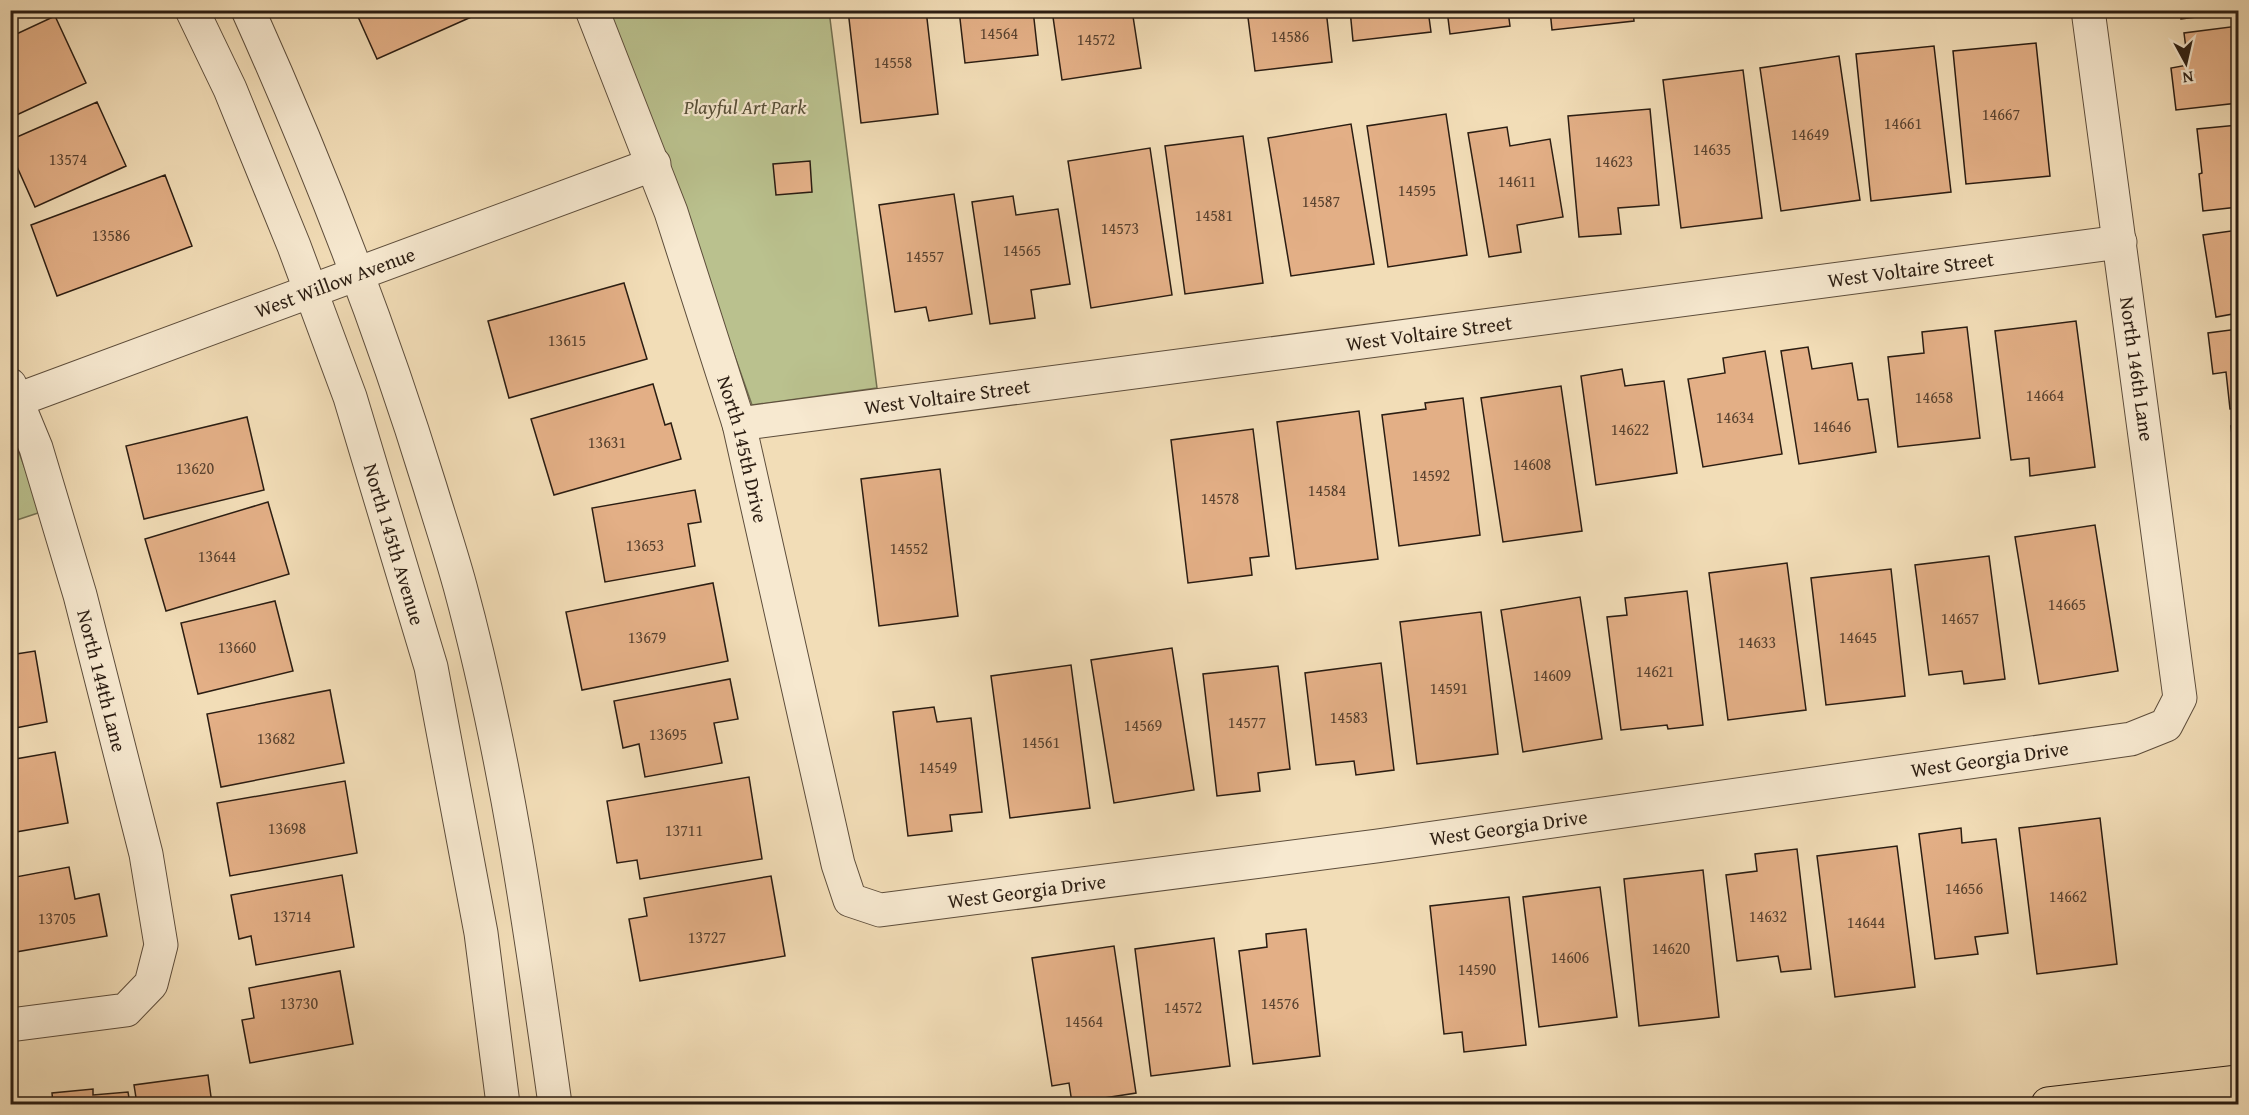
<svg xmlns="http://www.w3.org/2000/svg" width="2249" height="1115" font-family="'Gentium Book Plus',serif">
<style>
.green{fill:#bac18e;stroke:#726f50;stroke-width:1.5}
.building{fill:#e3af86;stroke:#2b1d12;stroke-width:1.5}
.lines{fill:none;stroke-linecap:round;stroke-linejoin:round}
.minor-casing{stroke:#5d4d3b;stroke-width:35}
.major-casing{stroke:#2b1d12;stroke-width:35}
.minor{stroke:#f7e9d0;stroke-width:33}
.major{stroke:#f2ddb7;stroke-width:33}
.labels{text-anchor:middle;stroke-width:4.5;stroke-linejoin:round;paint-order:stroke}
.number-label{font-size:16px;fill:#59422f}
.park-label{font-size:20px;font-style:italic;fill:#564e37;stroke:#f7e9d0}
.street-label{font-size:20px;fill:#2b1d12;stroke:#f7e9d0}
</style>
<rect width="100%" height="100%" fill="#f2ddb7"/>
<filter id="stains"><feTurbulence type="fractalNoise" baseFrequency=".00333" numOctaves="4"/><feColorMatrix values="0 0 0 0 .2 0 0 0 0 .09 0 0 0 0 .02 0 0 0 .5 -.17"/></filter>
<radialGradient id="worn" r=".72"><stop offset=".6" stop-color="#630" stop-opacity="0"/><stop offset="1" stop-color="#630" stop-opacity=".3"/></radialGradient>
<path class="green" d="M605,11H829L877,388L752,405L696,246Z
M10,428L41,512L11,522H10Z"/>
<path class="building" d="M355,10H487L377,59Z
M848,10H926L938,114L861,123Z
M959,10H1033L1038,55L965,63Z
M1052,10H1132L1141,68L1062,80Z
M1247,10H1326L1332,62L1255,71Z
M1350,10H1428L1431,32L1353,41Z
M1447,10H1515L1508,11L1510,26L1450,34Z
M1550,10H1633L1634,21L1552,30Z
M2180,10H2238V12L2181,19Z
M55,16L86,83L10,118V37Z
M2238,26V103L2176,110L2171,68L2188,65L2184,33Z
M2036,43L2050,176L1966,184L1953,51Z
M1934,46L1951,192L1871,201L1856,54Z
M1839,56L1860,200L1781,211L1760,68Z
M1743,70L1762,218L1681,228L1663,80Z
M97,102L126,166L35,207L10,151V140Z
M1650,109L1659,205L1618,208L1621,234L1579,237L1568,116Z
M1446,114L1467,255L1388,267L1367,126Z
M1351,124L1374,264L1291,276L1268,138Z
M2238,125V207L2203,211L2199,174L2202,173L2197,129Z
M1507,127L1510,146L1550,139L1563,217L1517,225L1521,252L1489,257L1468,133Z
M1243,136L1263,283L1185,294L1165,146Z
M1150,148L1172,295L1091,308L1068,161Z
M810,161L812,192L776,195L773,164Z
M165,175L192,246L57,296L31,225Z
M954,194L972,314L929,321L926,307L895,312L879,205Z
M1013,196L1016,215L1058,209L1070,284L1031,290L1035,318L990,324L972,202Z
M2238,230V313L2216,317L2203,235Z
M624,283L647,359L509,398L488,321Z
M2076,321L2095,467L2030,476L2029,458L2011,460L1995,331Z
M1967,327L1980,438L1898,447L1888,357L1924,353L1922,332Z
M2238,329V408L2230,409L2226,372L2213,374L2208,333Z
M1808,347L1812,369L1852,363L1858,400L1868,399L1876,452L1799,464L1781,351Z
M1765,351L1782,454L1703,467L1688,379L1725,373L1723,358Z
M1622,369L1625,386L1664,381L1677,473L1596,485L1581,376Z
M653,384L665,425L671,423L681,459L554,495L531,419Z
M1561,386L1582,531L1503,542L1481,398Z
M1463,398L1480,535L1399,546L1382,415L1426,409L1425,403Z
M1359,411L1378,559L1296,569L1277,422Z
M247,417L264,490L144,519L126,446Z
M2238,425V489L2231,426Z
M1253,429L1269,556L1250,558L1252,575L1188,583L1171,440Z
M940,469L958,616L879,626L861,479Z
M695,490L701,522L688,524L695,566L605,582L592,508Z
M268,502L289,574L166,611L145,539Z
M2095,525L2118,671L2039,684L2015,537Z
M1989,556L2005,679L1964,684L1962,671L1929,675L1915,565Z
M1787,563L1806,710L1728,720L1709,573Z
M1891,569L1905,696L1826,705L1811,578Z
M713,583L728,661L582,690L566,612Z
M1687,591L1703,725L1668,729L1667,725L1621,730L1607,617L1627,615L1625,598Z
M1580,597L1602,739L1523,752L1501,610Z
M275,601L293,671L198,694L181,623Z
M1481,612L1498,754L1417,764L1400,622Z
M1172,648L1194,790L1114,803L1091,660Z
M35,651L47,722L10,729V655Z
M1381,663L1394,770L1356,775L1354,761L1316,765L1305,673Z
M1071,665L1090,808L1010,818L991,676Z
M1278,666L1290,769L1258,773L1260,791L1217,796L1203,674Z
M730,679L738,719L714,723L722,763L645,777L639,744L623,748L614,701Z
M330,690L344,763L221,787L207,714Z
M934,707L937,722L971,718L982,812L950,815L952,831L908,836L893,712Z
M55,752L68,823L10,833V760Z
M749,777L762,859L640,879L637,860L617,863L607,801Z
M345,781L357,853L230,876L217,803Z
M2100,818L2117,964L2037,974L2019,828Z
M1961,828L1962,843L1996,839L2008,933L1975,937L1978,954L1935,959L1919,834Z
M1897,846L1915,987L1835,997L1817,856Z
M1797,849L1811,969L1781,972L1778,956L1737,961L1726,875L1757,871L1755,854Z
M69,867L75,899L99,894L107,936L10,953V878Z
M1703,870L1719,1017L1639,1026L1624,879Z
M342,875L354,947L256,965L251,936L239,939L231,895Z
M771,876L785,956L640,981L629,919L647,916L644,898Z
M1600,887L1617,1017L1539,1027L1523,897Z
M1509,897L1526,1045L1464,1052L1462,1032L1444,1034L1430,906Z
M1306,929L1320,1056L1253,1064L1239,951L1267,947L1266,934Z
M1214,938L1230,1066L1151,1076L1135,949Z
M1114,946L1136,1093L1072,1103L1069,1083L1052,1086L1032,958Z
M340,971L353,1044L250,1063L242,1020L254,1018L249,988Z
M208,1075L212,1104H137L134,1085Z
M93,1089V1095L128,1092L130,1104H53L52,1093Z"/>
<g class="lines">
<g class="minor-casing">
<g id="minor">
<path id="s1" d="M192,10L230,89L294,246L350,397L431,667L481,933L503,1104"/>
<path d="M248,10C318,166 380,324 430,487C440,520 451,553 460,586C506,756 531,931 555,1104"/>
<path id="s2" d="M592,10L671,212L739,424L838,864L850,900L880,910L1377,846L2131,739L2166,725L2180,698L2088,10"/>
<path id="s3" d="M10,385L36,448L80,595L146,854L161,945L151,984L126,1010L10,1025"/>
<path id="s4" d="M17,400L654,164"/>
<path id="s5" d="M739,424L2120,242"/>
</g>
</g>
<g class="major-casing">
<path id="major" d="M2048,1104L2238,1082"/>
</g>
<use href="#minor" class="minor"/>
<use href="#major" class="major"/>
</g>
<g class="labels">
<g class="number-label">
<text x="999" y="39">14564</text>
<text x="1290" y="42">14586</text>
<text x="1096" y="45">14572</text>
<text x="893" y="68">14558</text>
<text x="2001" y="120">14667</text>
<text x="1903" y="129">14661</text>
<text x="1810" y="140">14649</text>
<text x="1712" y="155">14635</text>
<text x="68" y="165">13574</text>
<text x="1614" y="167">14623</text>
<text x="1517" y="187">14611</text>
<text x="1417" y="196">14595</text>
<text x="1321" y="207">14587</text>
<text x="1214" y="221">14581</text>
<text x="1120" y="234">14573</text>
<text x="111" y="241">13586</text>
<text x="1022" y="256">14565</text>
<text x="925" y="262">14557</text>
<text x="567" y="346">13615</text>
<text x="2045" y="401">14664</text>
<text x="1934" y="403">14658</text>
<text x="1735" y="423">14634</text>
<text x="1832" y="432">14646</text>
<text x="1630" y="435">14622</text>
<text x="607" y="448">13631</text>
<text x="1532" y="470">14608</text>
<text x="195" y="474">13620</text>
<text x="1431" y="481">14592</text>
<text x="1327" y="496">14584</text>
<text x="1220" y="504">14578</text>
<text x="645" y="551">13653</text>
<text x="909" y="554">14552</text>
<text x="217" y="562">13644</text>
<text x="2067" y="610">14665</text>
<text x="1960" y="624">14657</text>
<text x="647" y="643">13679</text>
<text x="1858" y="643">14645</text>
<text x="1757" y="648">14633</text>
<text x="237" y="653">13660</text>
<text x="1655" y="677">14621</text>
<text x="1552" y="681">14609</text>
<text x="1449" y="694">14591</text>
<text x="1349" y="723">14583</text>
<text x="1247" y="728">14577</text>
<text x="1143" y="731">14569</text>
<text x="668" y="740">13695</text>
<text x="276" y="744">13682</text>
<text x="1041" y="748">14561</text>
<text x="938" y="773">14549</text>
<text x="287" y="834">13698</text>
<text x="684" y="836">13711</text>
<text x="1964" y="894">14656</text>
<text x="2068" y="902">14662</text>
<text x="292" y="922">13714</text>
<text x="1768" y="922">14632</text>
<text x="57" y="924">13705</text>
<text x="1866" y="928">14644</text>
<text x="707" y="943">13727</text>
<text x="1671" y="954">14620</text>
<text x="1570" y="963">14606</text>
<text x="1477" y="975">14590</text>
<text x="299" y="1009">13730</text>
<text x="1280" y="1009">14576</text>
<text x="1183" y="1013">14572</text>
<text x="1084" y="1027">14564</text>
</g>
<g class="park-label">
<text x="745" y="114">Playful Art Park</text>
</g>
<g class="street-label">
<text dy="7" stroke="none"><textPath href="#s5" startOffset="1182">West Voltaire Street</textPath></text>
<text dy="7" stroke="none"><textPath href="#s4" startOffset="339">West Willow Avenue</textPath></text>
<text dy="7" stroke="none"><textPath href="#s5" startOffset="696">West Voltaire Street</textPath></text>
<text transform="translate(2137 369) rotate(82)" y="7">North 146th Lane</text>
<text dy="7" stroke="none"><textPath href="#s5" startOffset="210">West Voltaire Street</textPath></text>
<text dy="7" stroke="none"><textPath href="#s2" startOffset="465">North 145th Drive</textPath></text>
<text dy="7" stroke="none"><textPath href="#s1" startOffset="572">North 145th Avenue</textPath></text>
<text dy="7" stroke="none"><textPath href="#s3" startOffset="310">North 144th Lane</textPath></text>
<text dy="7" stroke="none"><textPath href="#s2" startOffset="2080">West Georgia Drive</textPath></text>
<text dy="7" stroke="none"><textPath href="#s2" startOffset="1594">West Georgia Drive</textPath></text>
<text dy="7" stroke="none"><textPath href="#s2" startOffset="1108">West Georgia Drive</textPath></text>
</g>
</g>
<rect width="2249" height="1115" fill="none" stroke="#f2ddb7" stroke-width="36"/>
<rect x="12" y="12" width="2225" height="1091" fill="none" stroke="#2b1d12" stroke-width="3"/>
<rect x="18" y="18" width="2213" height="1079" fill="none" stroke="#2b1d12" stroke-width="1.5"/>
<g transform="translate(2186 63) rotate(172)" stroke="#f7e9d0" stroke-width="4.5" paint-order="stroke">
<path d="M0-4.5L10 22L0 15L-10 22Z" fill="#2b1d12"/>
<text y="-9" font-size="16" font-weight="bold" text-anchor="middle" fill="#2b1d12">N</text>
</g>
<rect width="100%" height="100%" filter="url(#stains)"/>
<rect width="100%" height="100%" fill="url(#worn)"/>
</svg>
